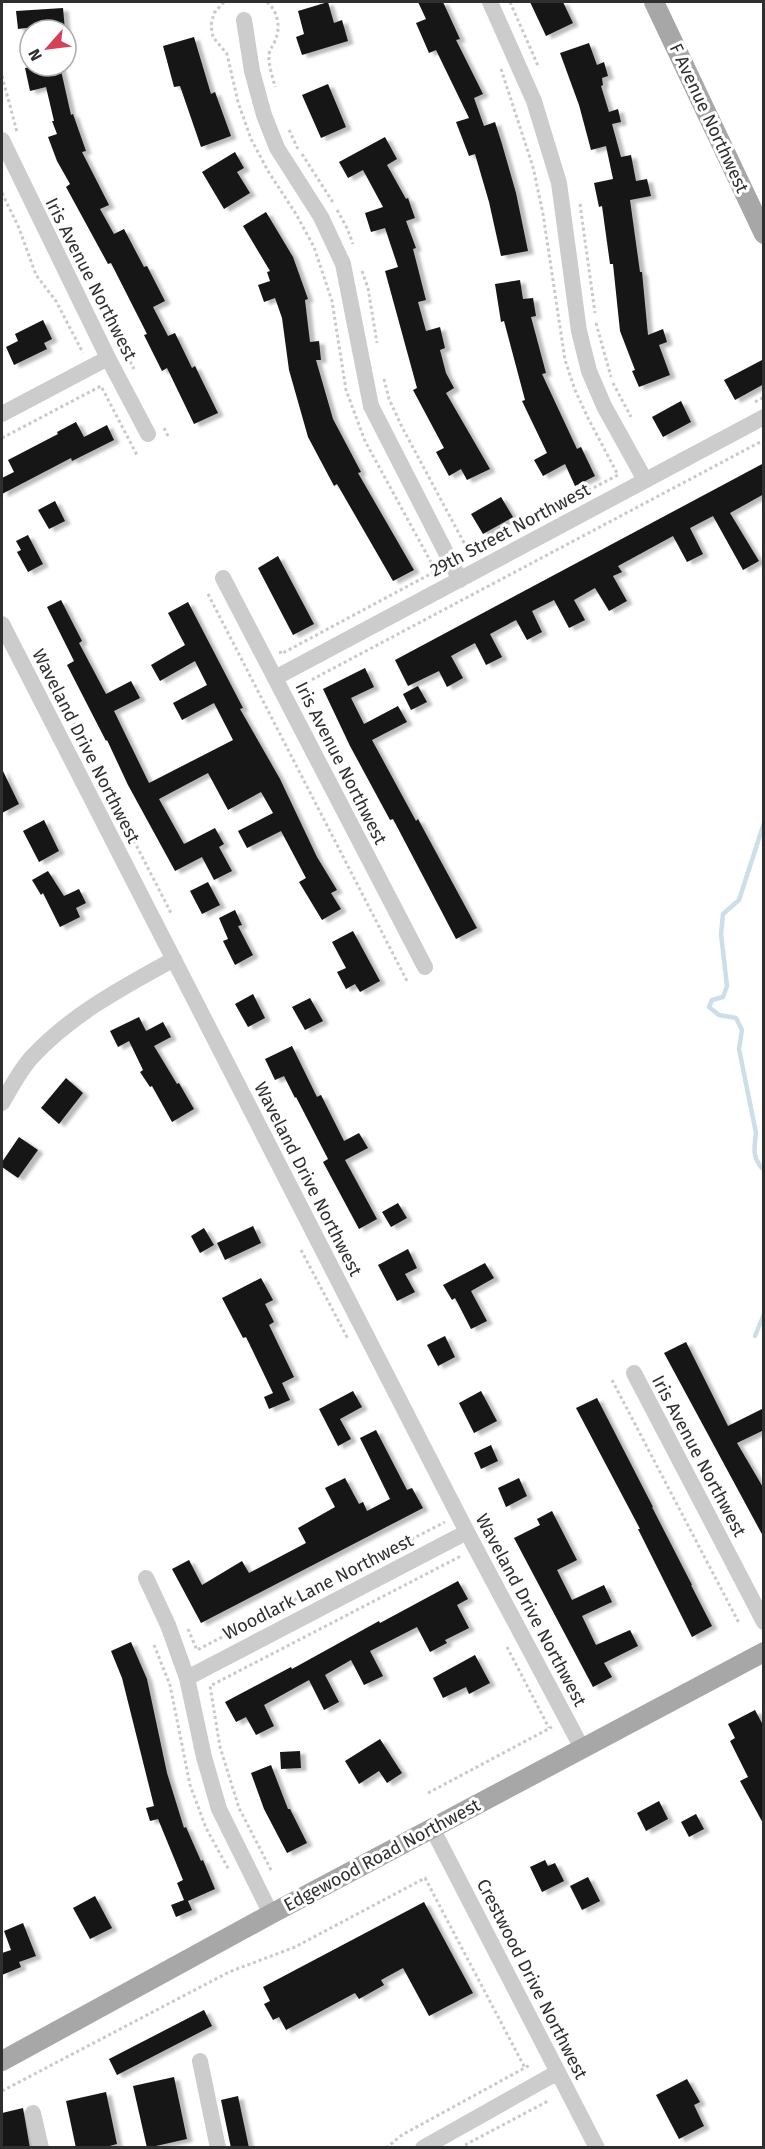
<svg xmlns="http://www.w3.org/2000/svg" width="765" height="2149" font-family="'Fira Sans',sans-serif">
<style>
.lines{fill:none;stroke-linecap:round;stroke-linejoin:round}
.stream{stroke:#ccdfe9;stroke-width:4.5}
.building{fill:#161616;filter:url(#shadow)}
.path{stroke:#c9c9c9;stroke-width:3;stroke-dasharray:3 3;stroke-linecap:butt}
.minor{stroke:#ccc;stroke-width:16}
.major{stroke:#a7a7a7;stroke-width:20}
.labels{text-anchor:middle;stroke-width:6;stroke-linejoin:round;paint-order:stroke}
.street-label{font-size:18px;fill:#2f2f2f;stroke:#fff}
</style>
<defs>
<filter id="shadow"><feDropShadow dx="5.5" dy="3" stdDeviation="1.5" flood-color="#0004"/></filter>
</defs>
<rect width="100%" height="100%" fill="#fff"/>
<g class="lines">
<path class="stream" d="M764,823L739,900L723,914L721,934L727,986L723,997L712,1000L709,1007L719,1015L736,1018L742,1030L739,1049L756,1133C754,1148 752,1159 764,1170
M755,1336L764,1314"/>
</g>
<path class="building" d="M328,2L334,23L342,20L348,41L302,55L296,37L304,34L298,11Z
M418,2H443L460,39L456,40L483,94L474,98L484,126L495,122L502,144L516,193L528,251L501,256L489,202L475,154L469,156L456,122L469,118L436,50L429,53L416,23L426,19Z
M530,2H563L573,23L546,36Z
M63,8L65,30H34V27L18,29L16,11Z
M194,37L211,94L215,92L231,136L201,147L180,86L174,87L163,46Z
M589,43L597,65L604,62L608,76L602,78L603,85L601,86L609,112L618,109L621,122L612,124L621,157L631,155L636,181L647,179L651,196L630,200L640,272H642L648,335L663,329L667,342L659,345L670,375L639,387L632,371L635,370L620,331L613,264H610L602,206L599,207L594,183L613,179L606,146L591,150L579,105L560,53Z
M35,66H60L71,115L73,114L86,151L82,152L109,205L100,209L114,234L124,229L144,267L147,266L165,301L153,307L168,336L175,333L192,368L195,366L218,413L194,424L167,368L162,371L144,335L147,334L111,263L108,264L66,187L70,184L57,161L48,137L57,134L52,121H54L46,87L30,91L25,68Z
M328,84L346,127L321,138L302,95Z
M385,137L397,159L387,165L406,199L408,198L415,218L406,221L416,248L413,249L426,300L418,302L426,331L440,327L445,348L440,350L446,373L454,388L446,393L490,469L467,480L461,469L449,476L436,452L444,448L413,390L417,388L385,271L398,267L385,228L371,232L365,213L383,207L363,170L348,178L339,162Z
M235,152L244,168L237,172L250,193L224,209L202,172Z
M266,212L293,257L308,299L305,300L310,342L319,341L321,360H316L333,419L361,472L358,473L414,570L393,581L337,484L334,486L308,437L289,370L282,318L275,298L264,302L258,285L270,281L267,272L270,271L243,226Z
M520,280L523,299L533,298L536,316L531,317L546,373L542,374L577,449L581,447L595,476L575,486L565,464L543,476L534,460L547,453L522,401L525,400L504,321L501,322L495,284Z
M43,320L52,339L44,343L47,349L14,365L6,347L18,341L15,334Z
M764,359V384L735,400L724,380Z
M681,401L691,422L663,437L652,417Z
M76,422L84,437L107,425L114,440L72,461L71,458L2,494V478L14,472L8,460L58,434L57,432Z
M764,463V494L730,513L759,561L743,570L713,516L690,528L703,554L687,562L673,536L618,566L622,572L613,576L627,601L609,611L595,588L574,600L585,620L569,628L554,600L532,611L542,632L527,640L516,620L490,634L502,657L486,665L475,643L451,656L463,678L447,687L439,671L408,686L395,660Z
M501,497L513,517L483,534L471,514Z
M55,501L65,521L49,529L38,510Z
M28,535L43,564L28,572L17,552L21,550L16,541Z
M278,556L314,624L293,635L258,568Z
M61,600L82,641L79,643L106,694L131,681L140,698L114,711L149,783L233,740L214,703L182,720L173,703L207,685L195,661L160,681L151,665L185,645L168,613L188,602L243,708L240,709L280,779L317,857L337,890L331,893L341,909L322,920L299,882L306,878L281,831L247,848L238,831L273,813L261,792L228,810L208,773L159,799L184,844L215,828L224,844L219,847L232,871L214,880L202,857L175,871L128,785L107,740L106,741L67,665L74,661L47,607Z
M365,668L374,687L351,698L364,724L398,706L407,722L372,740L416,821L418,819L477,928L456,939L393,819L390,820L350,746L323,689Z
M418,686L427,702L411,710L403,694Z
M2,769L19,804L2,813Z
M44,820L59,851L39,862L23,831Z
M48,871L64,896L79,889L86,903L76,908L80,917L60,927L43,893L41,895L32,880Z
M208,882L220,905L202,914L190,891Z
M235,910L242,925L238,926L253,955L235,965L223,941L228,939L219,918Z
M353,931L380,981L360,992L355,984L346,989L337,972L346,968L332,942Z
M253,994L265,1018L248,1027L235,1004Z
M310,998L323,1021L305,1030L292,1007Z
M139,1017L146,1031L163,1022L171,1037L154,1046L177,1084L179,1083L194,1109L172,1122L152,1086L150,1087L140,1072L143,1070L129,1041L118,1047L110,1031Z
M292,1046L317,1097L321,1095L344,1141L359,1133L368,1148L345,1160L377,1219L359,1229L323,1162L328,1159L296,1097L295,1098L284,1076L275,1080L265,1059Z
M66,1078L83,1093L59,1124L41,1108Z
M19,1137L38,1150L18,1178L2,1167V1162Z
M398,1203L407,1218L391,1227L382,1212Z
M253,1226L261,1243L225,1260L217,1243Z
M204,1228L214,1245L200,1253L191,1236Z
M408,1249L417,1268L405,1274L415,1292L397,1301L378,1265Z
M485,1263L494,1278L471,1291L487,1321L471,1329L455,1298L452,1300L443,1285Z
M261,1278L273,1300L265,1304L274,1322L269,1325L294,1377L282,1383L290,1400L269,1409L264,1397L273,1393L246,1337L243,1338L222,1298Z
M445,1336L455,1357L438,1366L427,1345Z
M686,1342L728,1426L764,1408V1430L737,1443L764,1489V1538L664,1353Z
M353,1391L362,1407L340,1419L351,1439L338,1446L319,1409Z
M481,1391L497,1421L474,1433L459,1403Z
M597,1398L653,1507H652L692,1585H691L712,1626L692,1637L638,1529H640L576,1408Z
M376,1430L407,1490L412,1488L423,1508L201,1623L172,1569L189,1560L202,1585L242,1561L249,1573L306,1543L298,1528L335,1507L325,1488L345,1478L359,1504L363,1502L367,1511L390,1499L360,1438Z
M491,1445L498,1461L481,1469L474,1453Z
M519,1478L527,1496L506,1507L498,1488Z
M552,1511L577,1560L557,1570L572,1600L604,1585L612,1602L582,1616L596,1645L630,1630L638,1646L604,1663L612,1677L593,1687L514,1538L540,1525L537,1519Z
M458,1581L468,1599L457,1605L469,1628L445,1640L447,1643L430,1652L417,1627L370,1651L383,1676L364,1685L351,1660L325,1675L339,1702L324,1710L309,1680L264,1705L274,1726L256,1735L246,1717L236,1722L225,1702L291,1667L292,1669L379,1621L380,1623Z
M131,1642L147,1679L167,1773L184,1828L186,1827L201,1861L203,1860L215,1889L188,1901L192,1910L176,1917L171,1905L184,1900L177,1883L183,1880L158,1819L150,1821L146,1808L154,1806L122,1678L111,1651Z
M475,1655L490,1683L469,1694L466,1687L443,1698L433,1678Z
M755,1710L764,1727V1825L740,1781L748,1777L730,1741L735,1738L728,1724Z
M380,1739L402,1773L387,1783L379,1771L359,1784L345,1761Z
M300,1751L301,1768L281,1769L280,1752Z
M271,1765L288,1809H290L307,1843L287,1853L264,1809L251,1773Z
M659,1801L668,1819L646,1831L637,1813Z
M696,1814L704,1829L689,1837L681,1822Z
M545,1860L548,1866L555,1863L564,1881L542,1892L530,1867Z
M588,1877L600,1901L582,1910L570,1886Z
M95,1896L112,1928L90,1939L73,1908Z
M424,1902L473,1993L429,2016L403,1968L381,1980L384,1985L359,1999L355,1993L286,2030L279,2017L273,2020L264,2004L270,2001L263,1987Z
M23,1923L36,1956L19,1962L21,1967L2,1975V1953L11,1950L4,1931Z
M204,2010L212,2026L117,2075L109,2059Z
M174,2077L187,2139L147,2148L133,2086Z
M687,2079L700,2102L694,2105L704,2126L679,2139L656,2095Z
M106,2092L117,2144L102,2148H76L66,2101Z
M238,2096L249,2148H231L221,2100Z
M23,2108L30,2148H2V2113Z"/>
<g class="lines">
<path class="path" d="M224,2L214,13L211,25L213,37L227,54L238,102L251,139L268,171L296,214L314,247L332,301L346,390L365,441L432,564
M267,2C278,11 281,28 275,41C273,46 270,49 269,54C268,65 273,77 275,87
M510,2L539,68
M501,69L533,167L543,214L565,360L575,390L588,418L618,475L570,500
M2,76L17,132
M289,130L298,149
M302,154L334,204
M2,193L19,228L36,275L56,301L83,353
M580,204L595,313
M337,210L347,228L353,244
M362,271L368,288L377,343
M596,323L611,377
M116,335L134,369
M384,379L389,399L402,427L470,554L472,553
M613,383L631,417
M755,402L764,397
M164,428L168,436
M2,438L101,386L138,457
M208,594L407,981
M280,651L281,654L436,571L435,570
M49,675L172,915
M299,689L298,687L764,440
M301,1250L348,1339
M612,1380L739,1623
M188,1629L197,1650L445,1522
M154,1645L170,1685L190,1785L206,1828L229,1870
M507,1647L549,1728
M428,1793L552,1727
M271,1870L239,1808L220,1747L210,1686L461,1556
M2,2091L229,1972L295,1947L425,1878L525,2068
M465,2145L548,2101
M386,2148L402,2135L530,2065"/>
<path class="minor" d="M490,2L534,101L559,183L579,331L589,371L604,406L645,480
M244,20L252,71L264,115L277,148L321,217L343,264L371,406L460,580
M2,140L108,358L148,434
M2,414L108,358
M223,578L425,967
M2,624L467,1532L583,1750
M275,678L764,417
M2,1103C11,1088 20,1070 32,1057C72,1014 123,987 174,959
M634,1373L764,1622
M146,1578L168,1625L187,1678L204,1757L219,1809L271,1914
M187,1678L467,1532
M432,1828L597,2148
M200,2061L218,2148
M33,2113L41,2148
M423,2148L558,2072"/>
<path class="major" d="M654,2L764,234
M2,2061L271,1914L764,1652"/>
</g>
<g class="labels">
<g class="street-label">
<text transform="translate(709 118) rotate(65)" y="6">F Avenue Northwest</text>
<text transform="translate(91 279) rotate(63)" y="6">Iris Avenue Northwest</text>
<text transform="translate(510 530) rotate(-28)" y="6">29th Street Northwest</text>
<text transform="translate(86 746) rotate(63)" y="6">Waveland Drive Northwest</text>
<text transform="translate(341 763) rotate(63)" y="6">Iris Avenue Northwest</text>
<text transform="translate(308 1179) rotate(63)" y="6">Waveland Drive Northwest</text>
<text transform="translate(699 1456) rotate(62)" y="6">Iris Avenue Northwest</text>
<text transform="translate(318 1587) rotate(-27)" y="6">Woodlark Lane Northwest</text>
<text transform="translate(531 1610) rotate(62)" y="6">Waveland Drive Northwest</text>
<text transform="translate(382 1855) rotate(-28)" y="6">Edgewood Road Northwest</text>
<text transform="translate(532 1979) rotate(63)" y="6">Crestwood Drive Northwest</text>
</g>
</g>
<rect width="765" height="2149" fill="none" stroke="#2f2f2f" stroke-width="6"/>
<g transform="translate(48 48) rotate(242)"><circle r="28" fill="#ffffff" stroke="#acacac" stroke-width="1.5"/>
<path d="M0-4.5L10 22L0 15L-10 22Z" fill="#d54157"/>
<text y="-9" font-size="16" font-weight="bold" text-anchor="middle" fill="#2f2f2f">N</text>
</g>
</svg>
